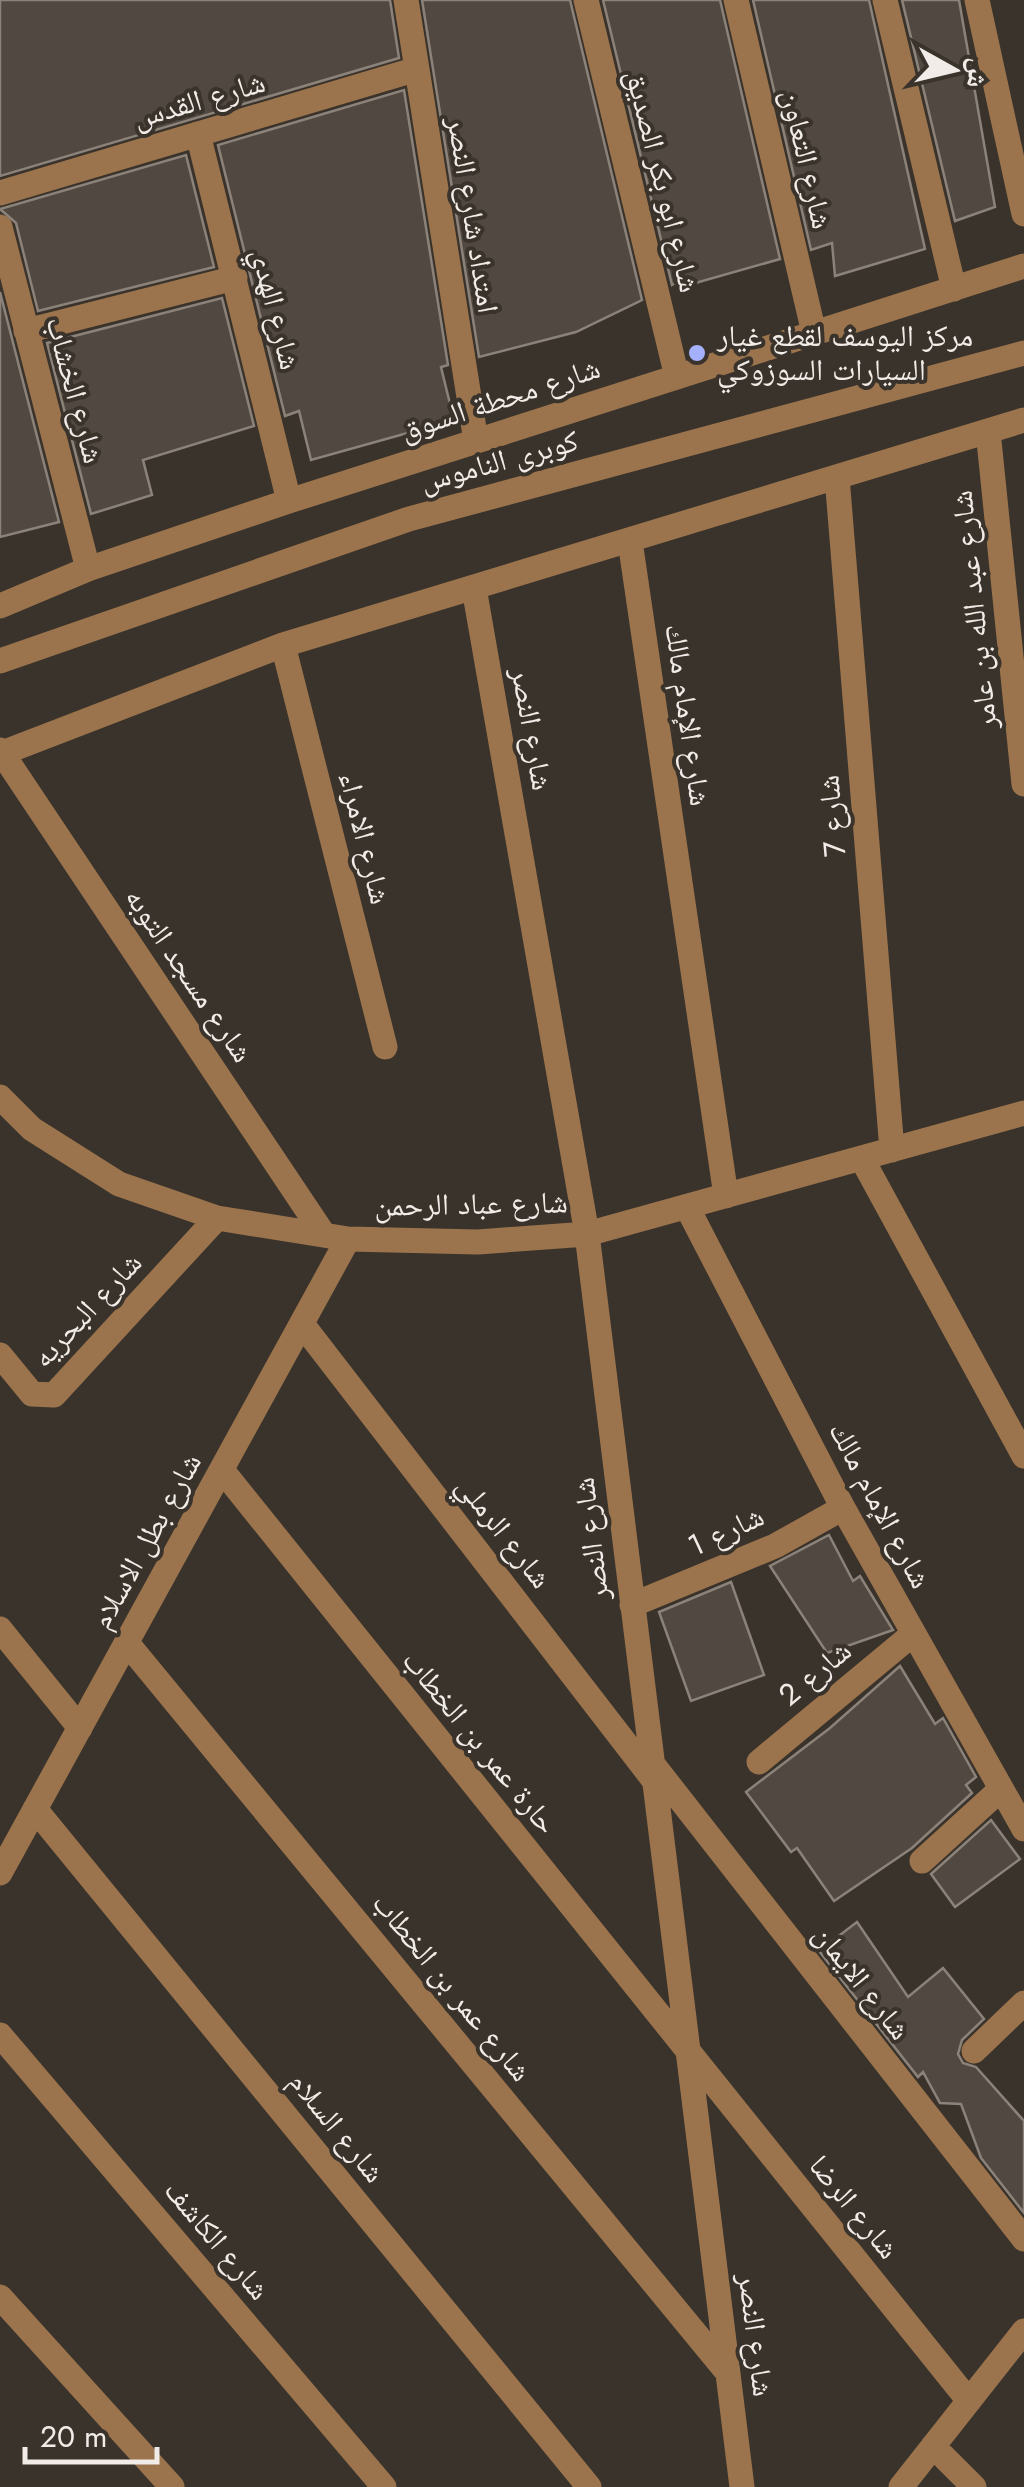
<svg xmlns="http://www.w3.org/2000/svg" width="1024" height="2487" font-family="Jost,'Noto Naskh Arabic',sans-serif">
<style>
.building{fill:#514941;stroke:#8b827a;stroke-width:2.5}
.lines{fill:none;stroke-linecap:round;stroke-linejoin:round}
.minor{stroke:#9b744d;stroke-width:25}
.poi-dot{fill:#a5b1fc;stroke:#3a332b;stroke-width:4}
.labels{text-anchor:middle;stroke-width:8;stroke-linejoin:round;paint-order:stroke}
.street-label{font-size:30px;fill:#f1ece8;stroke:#3a332b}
.poi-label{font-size:30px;fill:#f1ece8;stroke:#3a332b;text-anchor:start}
</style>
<rect width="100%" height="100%" fill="#3a332b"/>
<path class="building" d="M0,0H390L399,58L0,176Z
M422,0H570L642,300L576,332L479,357Z
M603,0H720L780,259L692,284L689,276L672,285Z
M753,0H869L925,249L835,276L832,243L811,250Z
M902,0H959L995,207L955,221Z
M404,90L448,365L441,367L454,420L311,460L299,411L285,416L218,145Z
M186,155L214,267L38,311L16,223L0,209Z
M0,292L59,522L0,537Z
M222,298L254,426L143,460L152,495L91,514L47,343Z
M829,1535L853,1581L860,1576L893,1630L827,1653L770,1566Z
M731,1582L764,1675L691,1701L659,1612Z
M900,1666L935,1724L943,1718L976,1777L966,1785L972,1793L912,1848L834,1901L797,1848L791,1852L746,1792L830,1728Z
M991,1820L1020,1859L955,1907L931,1874Z
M857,1922L908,1997L943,1968L984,2019L962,2040L958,2054L963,2063L976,2067L1024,2121V2213L981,2158L961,2104L940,2103L923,2072L918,2077L819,1951Z"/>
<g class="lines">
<path class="minor" d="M406,0L476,441
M586,0L677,377
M736,0L814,333
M885,0L954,289
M977,0L1024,214
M198,134L289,501
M0,193L417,69
M0,227L88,569
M26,331L235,278
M988,431L1024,784
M837,477L892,1150
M630,541L726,1196
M474,588L587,1234L742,2487
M0,606L88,569L289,501L1024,266
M283,645L385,1047
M0,661L409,519L1024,353
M0,750L324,1235
M0,754L283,645L1024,420
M0,1097L32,1129L119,1184L217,1218L348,1239L478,1242L587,1234L1024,1113
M862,1159L1024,1456
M687,1207L843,1508L1024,1829
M302,1324L653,1779
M0,1355L32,1394L54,1395L217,1218
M222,1470L969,2401
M632,1605L775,1546L843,1508
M0,1629L80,1728
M127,1643L728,2373
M651,1762L1024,2239
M759,1762L913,1634
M35,1809L589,2487
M922,1861L1001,1789
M0,1873L348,1239
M0,2035L384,2487
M974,2051L1024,2003
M0,2297L172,2487
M933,2446L974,2487
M901,2487L1024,2331"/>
</g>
<circle class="poi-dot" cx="697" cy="353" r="10"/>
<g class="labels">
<g class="street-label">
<text transform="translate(199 100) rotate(-16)" y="10">شارع القدس</text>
<text transform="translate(807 159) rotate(77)" y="10">شارع التعاون</text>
<text transform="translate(663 181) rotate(76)" y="10">شارع ابو بكر الصديق</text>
<text transform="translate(473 215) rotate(81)" y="10">امتداد شارع النصر</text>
<text transform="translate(276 309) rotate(76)" y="10">شارع الهدي</text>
<text transform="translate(75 390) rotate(75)" y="10">شارع الخشاب</text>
<text transform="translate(500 399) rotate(-18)" y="10">شارع محطة السوق</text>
<text transform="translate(499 461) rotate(-15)" y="10">كوبرى الناموس</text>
<text transform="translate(974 610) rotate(-96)" y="10">شارع عبد الله بن عامر</text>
<text transform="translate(688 715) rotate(82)" y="10">شارع الإمام مالك</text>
<text transform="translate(532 729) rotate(80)" y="10">شارع النصر</text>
<text transform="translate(832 816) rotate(-95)" y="10">شارع 7</text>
<text transform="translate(365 838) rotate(76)" y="10">شارع الامراء</text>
<text transform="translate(189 975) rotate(56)" y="10">شارع مسجد التوبه</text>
<text transform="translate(471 1204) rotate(-1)" y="10">شارع عباد الرحمن</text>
<text transform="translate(87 1310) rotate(-47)" y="10">شارع البحريه</text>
<text transform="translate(880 1505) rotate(62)" y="10">شارع الإمام مالك</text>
<text transform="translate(726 1531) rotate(-25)" y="10">شارع 1</text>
<text transform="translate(504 1532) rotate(52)" y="10">شارع الرملي</text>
<text transform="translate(591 1539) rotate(-97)" y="10">شارع النصر</text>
<text transform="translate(146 1541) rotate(-61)" y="10">شارع بطل الاسلام</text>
<text transform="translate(815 1673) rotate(-40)" y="10">شارع 2</text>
<text transform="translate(480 1742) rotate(51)" y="10">حارة عمر بن الخطاب</text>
<text transform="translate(862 1982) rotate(52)" y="10">شارع الايمان</text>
<text transform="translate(452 1987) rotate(51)" y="10">شارع عمر بن الخطاب</text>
<text transform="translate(337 2127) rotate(51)" y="10">شارع السلام</text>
<text transform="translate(854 2207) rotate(51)" y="10">شارع الرضا</text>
<text transform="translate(217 2240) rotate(50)" y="10">شارع الكاشف</text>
<text transform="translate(756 2335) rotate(83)" y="10">شارع النصر</text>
</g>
<g class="poi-label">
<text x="717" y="346">مركز اليوسف لقطع غيار<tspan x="717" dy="34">السيارات السوزوكي</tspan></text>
</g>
</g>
<g transform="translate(954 70) rotate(98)" stroke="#3a332b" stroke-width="8" paint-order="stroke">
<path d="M0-8L18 38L0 25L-18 38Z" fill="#f1ece8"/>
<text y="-15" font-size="28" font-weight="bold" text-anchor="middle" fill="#f1ece8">ش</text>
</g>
<path d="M25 2447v15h132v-15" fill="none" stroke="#f1ece8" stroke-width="5"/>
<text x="40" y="2447" font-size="30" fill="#f1ece8" stroke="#3a332b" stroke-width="8" paint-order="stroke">20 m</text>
</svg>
